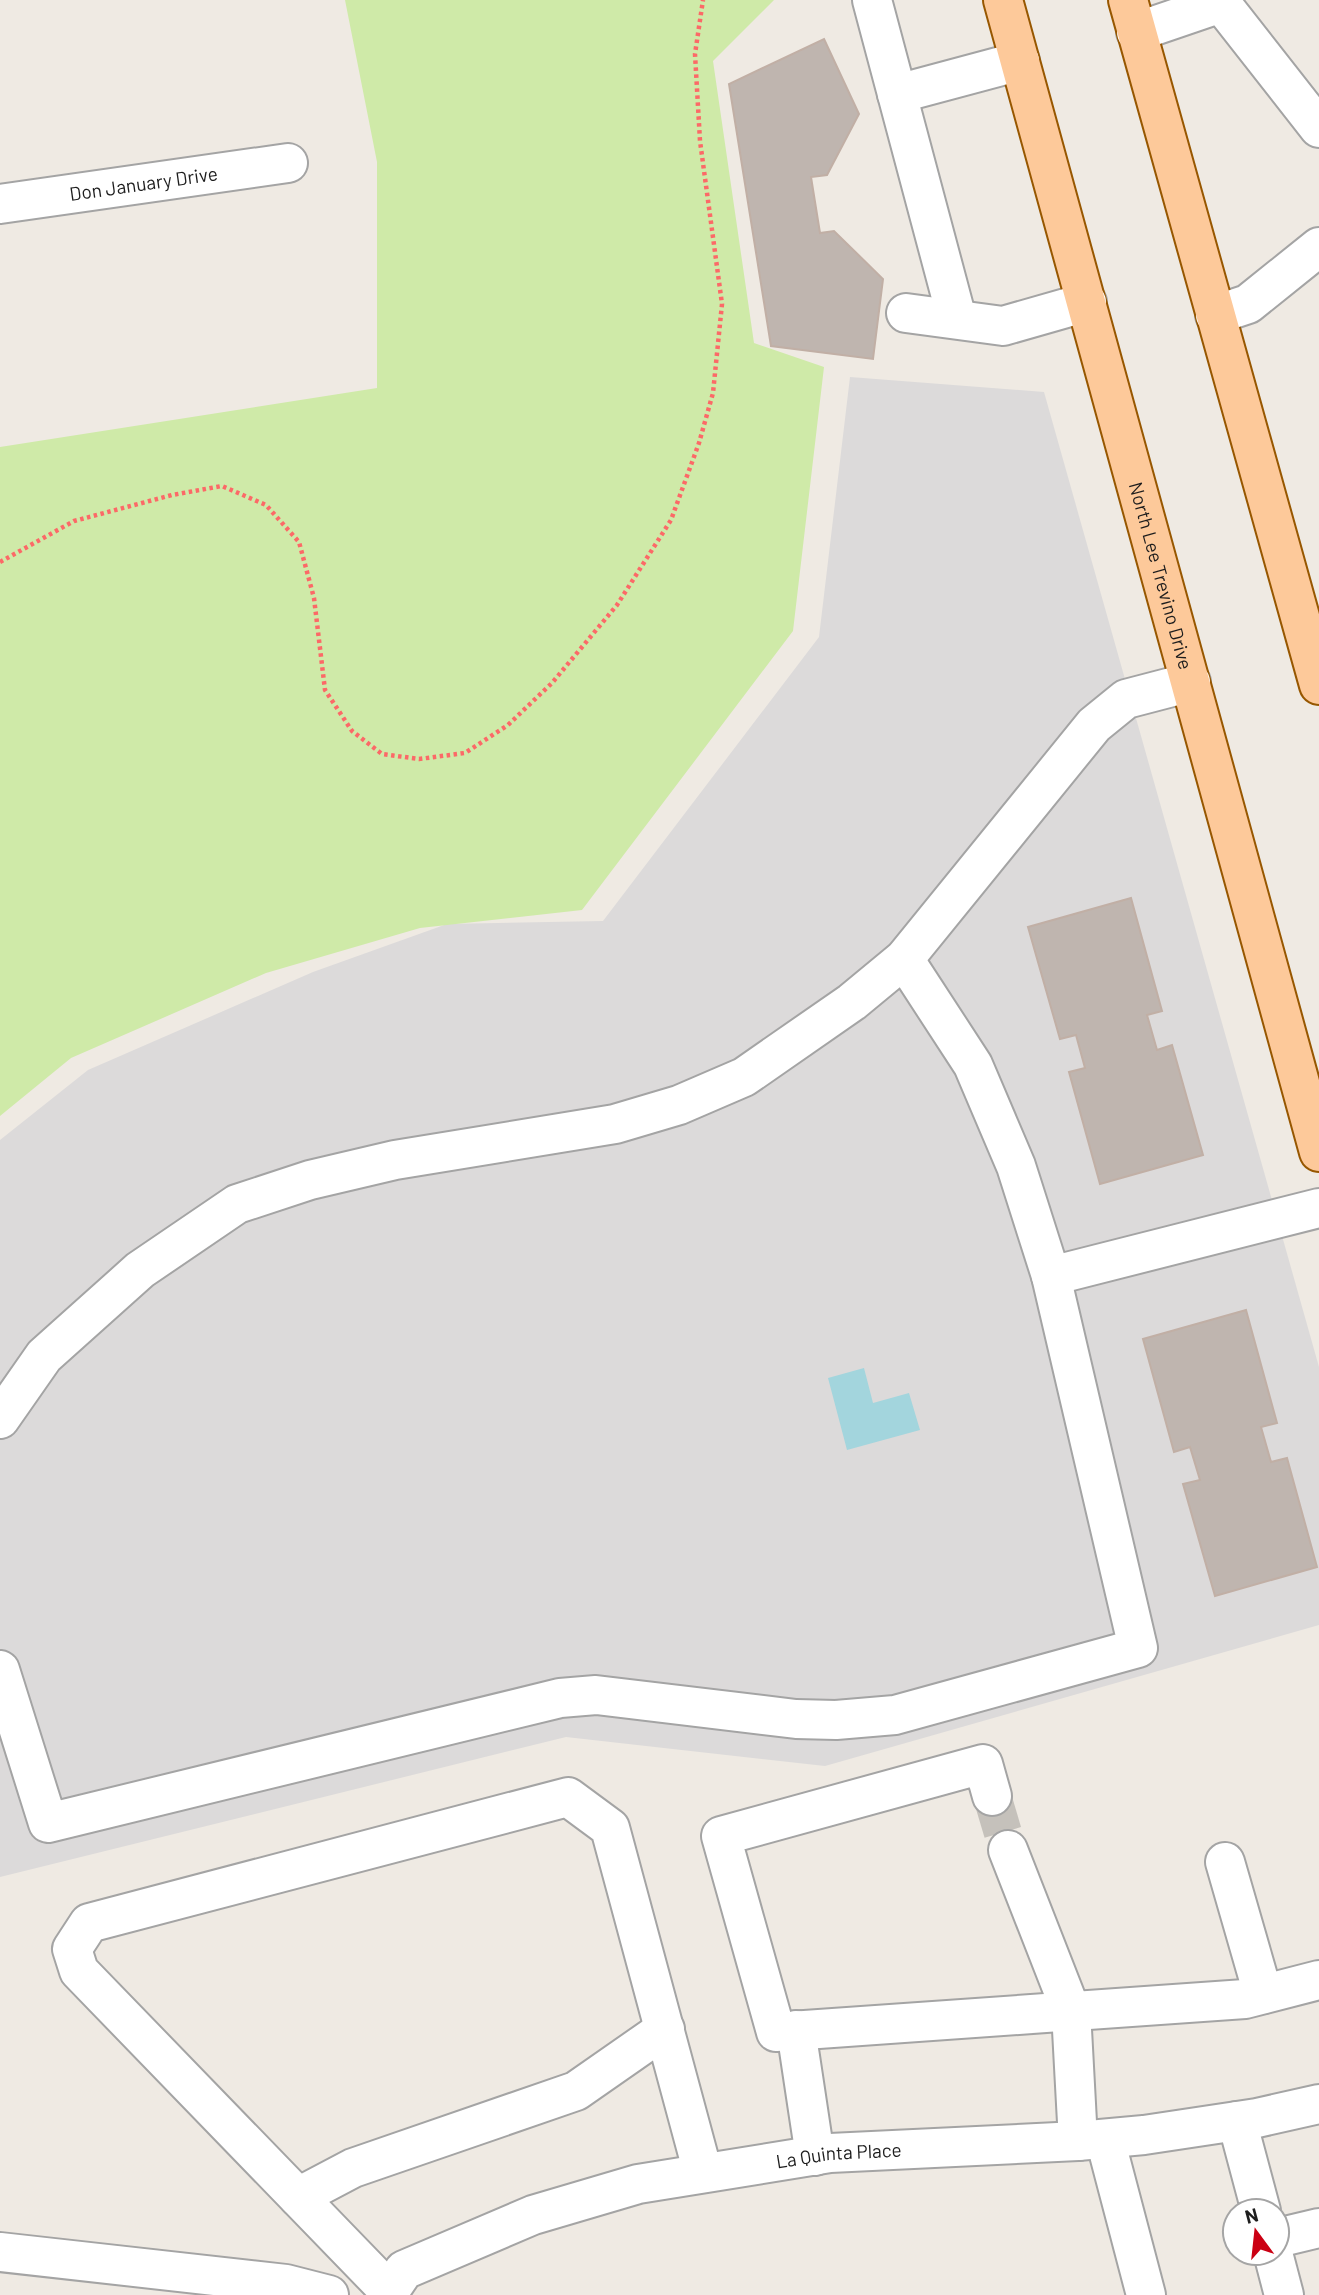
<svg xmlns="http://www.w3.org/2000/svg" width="1319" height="2295" font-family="Barlow,sans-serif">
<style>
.residential{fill:#dcdada}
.grass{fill:#cfeaa8}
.water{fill:#a3d5dd}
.building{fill:#bfb5af;stroke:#c1afa5;stroke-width:2}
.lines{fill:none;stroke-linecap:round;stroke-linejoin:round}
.minor-tunnel{stroke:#c5c1bb;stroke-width:38;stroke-dasharray:38 19;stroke-linecap:butt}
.minor-casing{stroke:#a4a4a4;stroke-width:42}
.major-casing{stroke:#975700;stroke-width:42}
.path{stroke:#fc6967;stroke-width:4.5;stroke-dasharray:3.5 3.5;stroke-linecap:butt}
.minor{stroke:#fff;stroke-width:38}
.major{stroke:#fdc99a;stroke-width:38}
.labels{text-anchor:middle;stroke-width:6;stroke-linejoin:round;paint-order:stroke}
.street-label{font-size:19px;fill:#1d1d1d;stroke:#fff}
</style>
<rect width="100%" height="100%" fill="#efeae3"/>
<path class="residential" d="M850,377L1044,392L1319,1367V1625L825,1766L566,1737L0,1877V1140L88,1070L313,972L447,924L603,921L819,637Z"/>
<path class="grass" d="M345,0H774L713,61L754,343L824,367L793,631L582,910L420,928L266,973L71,1058L0,1116V447L377,388V162Z"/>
<path class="water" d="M864,1368L873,1403L909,1393L920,1430L847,1450L828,1378Z"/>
<path class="building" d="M824,39L859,114L827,175L811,177L820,233L834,231L883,279L873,359L771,346L729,84Z
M1131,898L1162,1011L1147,1015L1157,1050L1172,1045L1203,1155L1100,1184L1069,1072L1085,1068L1076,1035L1060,1039L1028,927Z
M1246,1310L1277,1423L1261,1427L1271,1462L1287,1458L1317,1567L1215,1596L1183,1484L1200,1480L1190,1447L1174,1452L1143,1339Z"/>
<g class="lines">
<path class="minor-tunnel" d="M992,1796L1008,1850"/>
<g class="minor-casing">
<g id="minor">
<path d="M872,0L957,319"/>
<path d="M1223,0L1221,3L1319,128"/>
<path d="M1136,32L1221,3"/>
<path d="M897,94L1020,61"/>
<path id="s1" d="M0,204L288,163"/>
<path d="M906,313L1003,326L1087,302"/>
<path d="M1215,315L1248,304L1319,247"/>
<path d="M1051,1276L1319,1208"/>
<path d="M0,1419L44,1356L140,1270L237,1204L310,1180L395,1160L615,1124L679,1105L744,1077L852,1002L904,959L1094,725L1126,699L1191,682"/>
<path d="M0,1670L48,1823L560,1698L596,1695L796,1719L836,1720L895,1715L1138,1648L1051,1276L1016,1166L973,1065L904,959"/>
<path d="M992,1796L983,1764L721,1836L776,2032L1245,1999L1319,1980"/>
<path d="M1008,1850L1071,2011L1078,2141"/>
<path d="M1225,1862L1263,1994"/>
<path d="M796,2030L815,2156"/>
<path d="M1237,2121L1261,2211"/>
<path d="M1105,2139L1146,2295"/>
<path d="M298,2197L353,2168L576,2091L665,2029"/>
<path d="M1277,2238L1319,2228"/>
<path d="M0,2252L286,2284L329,2295"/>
<path d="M1273,2253L1284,2295"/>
<path d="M389,2291L79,1971L72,1949L89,1923L568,1797L610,1828L703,2173"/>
<path id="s2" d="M387,2295L404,2270L533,2215L638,2184L830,2153L1078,2141L1144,2135L1257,2118L1319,2104"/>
</g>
</g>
<g class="major-casing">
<g id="major">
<path id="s3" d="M1003,0L1319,1152"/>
<path d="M1128,0L1319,685"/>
</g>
</g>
<path class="path" d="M0,562L74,521L172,495L222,486L266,505L299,542L314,598L325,690L352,731L382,754L419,759L465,753L508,725L552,683L617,605L671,520L699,443L713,393L722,304L700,141L695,54L703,0"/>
<use href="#minor" class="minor"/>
<use href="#major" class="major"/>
</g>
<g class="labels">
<g class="street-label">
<text dy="7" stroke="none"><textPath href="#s1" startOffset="145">Don January Drive</textPath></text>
<text dy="7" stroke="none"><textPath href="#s3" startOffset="597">North Lee Trevino Drive</textPath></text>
<text dy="7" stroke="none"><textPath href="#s2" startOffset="483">La Quinta Place</textPath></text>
</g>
</g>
<g transform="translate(1256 2232) rotate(345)"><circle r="33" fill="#ffffff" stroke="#a5a5a5" stroke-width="2"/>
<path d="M0-5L12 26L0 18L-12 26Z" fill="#cb0013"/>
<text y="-10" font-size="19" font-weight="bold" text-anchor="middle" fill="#1d1d1d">N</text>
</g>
</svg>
